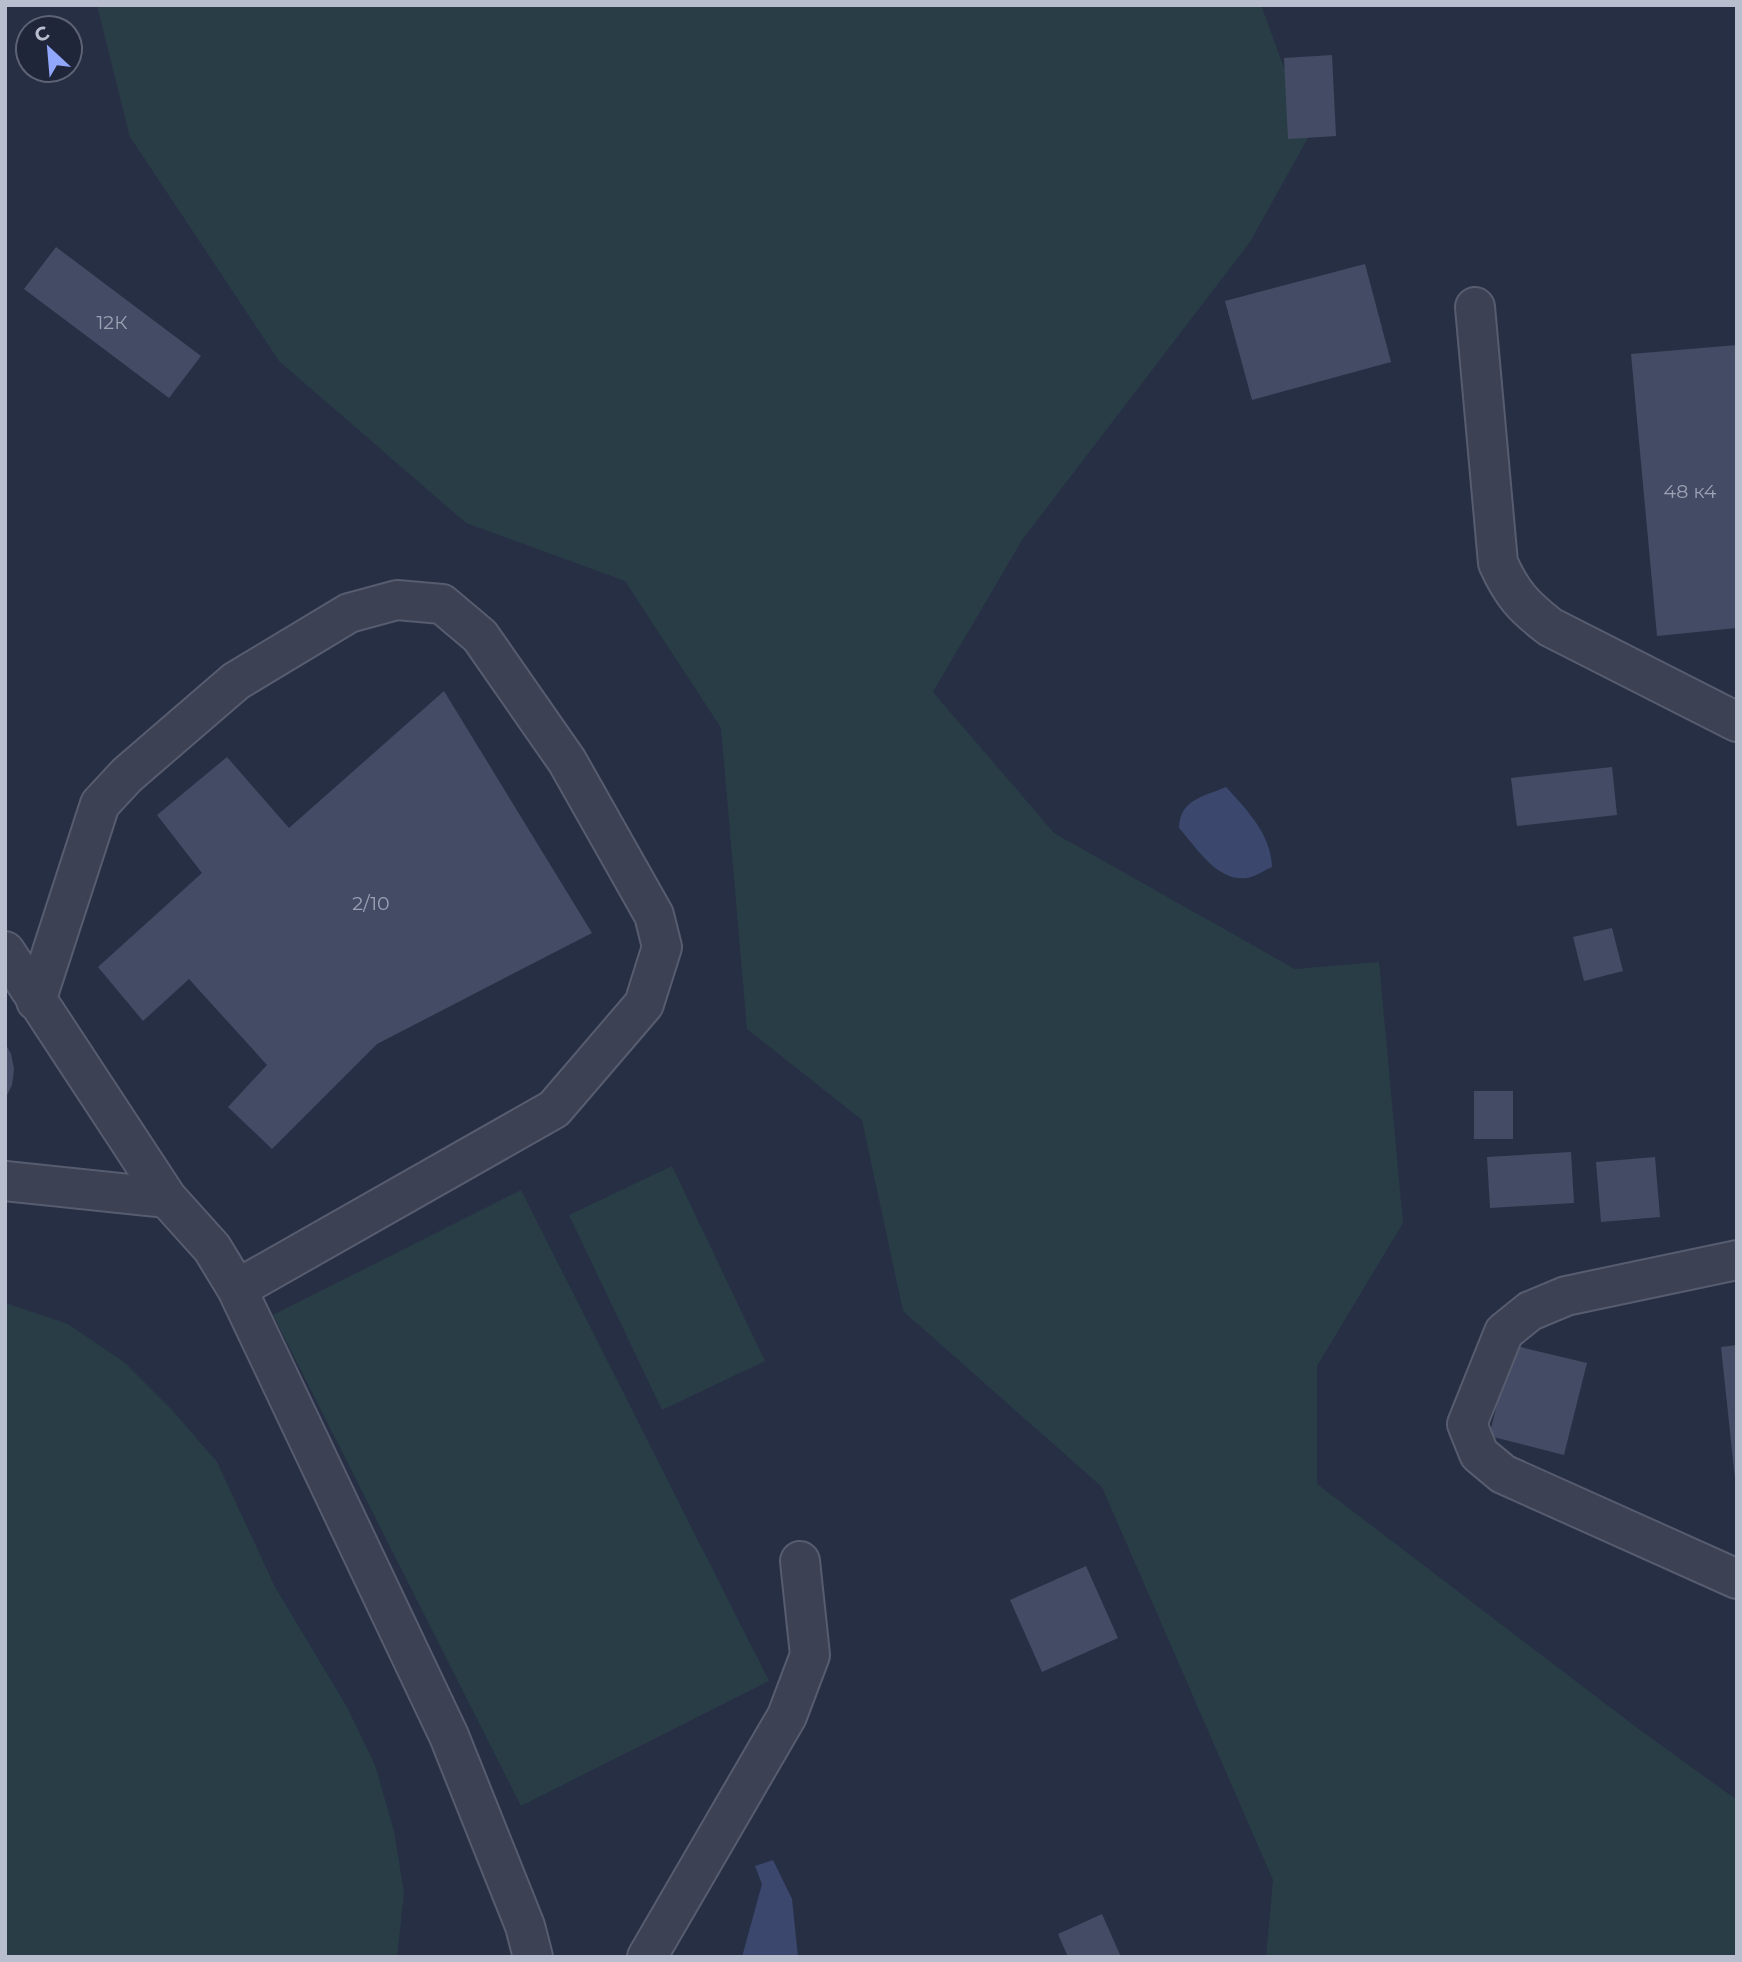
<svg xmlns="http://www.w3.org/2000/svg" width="1742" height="1962" font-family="Montserrat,sans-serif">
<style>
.green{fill:#293d46}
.water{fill:#3b476c}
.building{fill:#444c65}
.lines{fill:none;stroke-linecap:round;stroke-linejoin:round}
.minor-casing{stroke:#575c6f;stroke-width:42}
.minor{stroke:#3c4154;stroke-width:38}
.labels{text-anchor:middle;stroke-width:5;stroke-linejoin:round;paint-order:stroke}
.number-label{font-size:19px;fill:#9ca2b4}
</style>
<rect width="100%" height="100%" fill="#272f45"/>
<path class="green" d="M97,5H1261L1309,136L1250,242L1022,540L933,692L1054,833L1295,969L1379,962L1403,1223L1317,1366V1484L1640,1730L1737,1800V1957H1266L1273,1880L1102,1487L903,1311L862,1120L747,1029L721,728L625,581L466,523L279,361L130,137Z
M672,1166L765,1361L662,1410L569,1215Z
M521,1190L769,1681L521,1806L273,1315Z
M5,1303L68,1324L124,1362L171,1409L217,1462L275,1587L347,1707L375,1765L394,1831L404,1893L397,1957H5Z"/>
<path class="water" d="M1226,787C1247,810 1271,834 1272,867C1265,870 1255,877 1247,878C1217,882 1197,848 1179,828C1180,799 1203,797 1226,787Z
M773,1860L792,1899L798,1957H742L762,1884L755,1866Z"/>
<path class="building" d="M1332,55L1336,136L1288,139L1284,58Z
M56,247L201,356L169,398L24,289Z
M1365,264L1391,362L1252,400L1225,301Z
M1737,345V628L1657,636L1631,354Z
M444,691L592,933L377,1044L272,1149L228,1107L267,1065L189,979L143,1021L98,967L202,873L157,815L227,757L289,828Z
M1612,767L1617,815L1517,826L1511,778Z
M1612,928L1623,971L1584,981L1573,937Z
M5,1043L11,1054L14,1069L12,1085L5,1099Z
M1474,1091H1513V1139H1474Z
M1571,1152L1574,1203L1490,1208L1487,1157Z
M1655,1157L1660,1217L1601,1222L1596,1162Z
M1512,1345L1587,1363L1564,1455L1489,1436Z
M1737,1345V1479H1735L1721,1347Z
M1086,1566L1118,1638L1042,1672L1010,1600Z
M1102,1914L1121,1957H1068L1058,1934Z"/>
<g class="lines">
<g class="minor-casing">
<path id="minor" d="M1475,307L1498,563C1512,594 1523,606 1550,627L1737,722
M5,951L167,1198L212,1248L237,1289L449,1736L525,1926L533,1957
M36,1001L100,804L127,775L236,681L349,613L397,600L442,604L480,636L567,761L654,915L662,947L644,1004L554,1109L237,1289
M5,1181L167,1198
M1737,1260L1566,1296L1530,1311L1504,1332L1467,1424L1479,1454L1503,1474L1737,1579
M647,1957L787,1716L810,1655L800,1561"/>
</g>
<use href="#minor" class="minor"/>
</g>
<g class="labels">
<g class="number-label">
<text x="112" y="329">12К</text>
<text x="1690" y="498">48 к4</text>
<text x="371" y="910">2/10</text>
</g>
</g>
<rect width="1742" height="1962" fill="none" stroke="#b9bece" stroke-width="14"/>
<g transform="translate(49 49) rotate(334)"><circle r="33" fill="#20263a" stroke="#5d6375" stroke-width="2"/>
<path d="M0-5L12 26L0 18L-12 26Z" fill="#91a7fb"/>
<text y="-10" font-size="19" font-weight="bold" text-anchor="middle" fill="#b9bece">С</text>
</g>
</svg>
